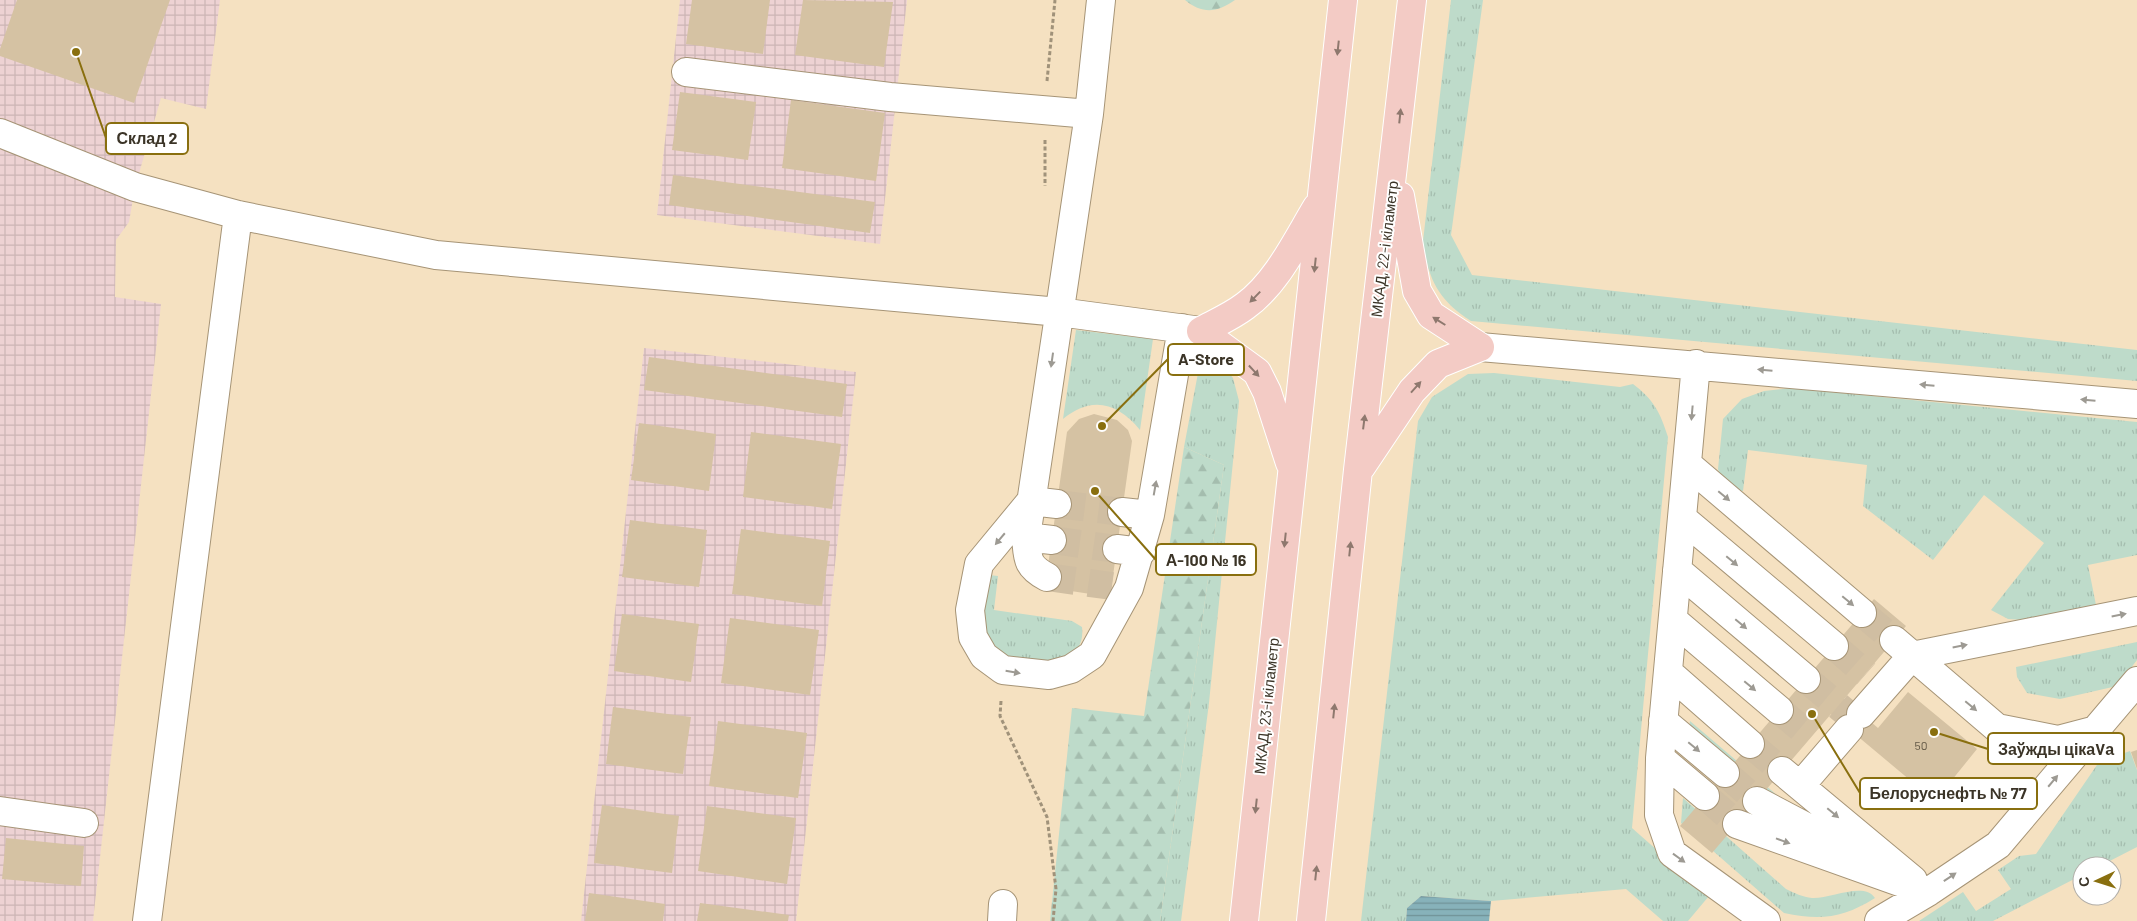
<svg xmlns="http://www.w3.org/2000/svg" width="2137" height="921" font-family="Barlow,sans-serif">
<style>
.industrial{fill:url(#industrial-grid)}
.grass{fill:url(#grass-tufts)}
.forest{fill:url(#forest-firs)}
.water{fill:url(#water-rules)}
.building{fill:#d5c2a3}
.lines{fill:none;stroke-linecap:round;stroke-linejoin:round}
.minor-tunnel{stroke:#d0bea2;stroke-width:28;stroke-dasharray:28 14;stroke-linecap:butt}
.minor-casing{stroke:#a69476;stroke-width:30}
.highway-casing{stroke:#fff;stroke-width:30}
.path{stroke:#a0927a;stroke-width:3;stroke-dasharray:4 2.5;stroke-linecap:butt}
.minor{stroke:#fff;stroke-width:28}
.highway{stroke:#f3cbc5;stroke-width:28}
.oneway{fill:#8e786e}
.oneway2{fill:#9d9a93}
.labels{text-anchor:middle;stroke-width:4;stroke-linejoin:round;paint-order:stroke}
.number-label{font-size:12px;fill:#625846}
.street-label{font-size:15px;fill:#3b3427;stroke:#fff}
.leader{fill:none;stroke:#896f0f;stroke-width:2}
.callout-dot{fill:#896f0f;stroke:#fff;stroke-width:2}
.callout{fill:#fff;stroke:#896f0f;stroke-width:2}
.callout-label{font-size:16px;text-anchor:middle;font-weight:bold;fill:#3b3427}
</style>
<defs>
<pattern id="industrial-grid" width="8" height="8" patternUnits="userSpaceOnUse" patternTransform="scale(1.25)"><rect width="8" height="8" fill="#edd2d3"/><path d="M0 4h8M4 0v8" fill="none" stroke="#ccb5b5"/></pattern>
<pattern id="grass-tufts" width="24" height="20" patternUnits="userSpaceOnUse" patternTransform="scale(1.25)"><rect width="24" height="20" fill="#bedbca"/><path d="M3 7l-1-3M5 7V3M7 7l1-3M15 17l-1-3M17 17v-4M19 17l1-3" fill="none" stroke="#a4bdae"/></pattern>
<pattern id="forest-firs" width="22" height="20" patternUnits="userSpaceOnUse" patternTransform="scale(1.25)"><rect width="22" height="20" fill="#bedbca"/><path d="M5 1l3.5 6h-7zM16 11l3.5 6h-7z" fill="#a4bdae"/></pattern>
<pattern id="water-rules" width="6" height="5" patternUnits="userSpaceOnUse" patternTransform="scale(1.25)"><rect width="6" height="5" fill="#87b2ba"/><path d="M0 2.5h6" fill="none" stroke="#709297"/></pattern>
</defs>
<rect width="100%" height="100%" fill="#f5e1c1"/>
<path class="industrial" d="M0,0H220L206,109L161,98L135,187L129,222L116,240L115,297L161,304L93,921H0Z
M680,0H907L880,244L657,215Z
M644,348L856,372L796,921H581Z"/>
<path class="grass" d="M1451,0H1483L1451,235L1472,275L2137,350V381L1471,321C1438,300 1428,279 1423,241Z
M1076,330L1153,339L1140,430C1118,403 1092,395 1063,419Z
M1221,363L1233,378L1239,401L1209,703L1181,921H1160L1224,465L1184,447L1198,373L1212,365Z
M1494,373L1620,387L1633,384C1654,400 1660,412 1668,437L1632,828L1709,896L1688,921H1663L1626,889L1491,901L1421,896L1407,908L1406,921H1361L1418,421L1432,397L1468,374Z
M1791,388L2137,422V555L2088,565L2096,605L2024,620L2008,619L1991,610L2044,543L1984,495L1933,560L1863,506L1867,465L1748,450L1743,491L1734,490L1722,480L1718,469L1723,419L1742,399L1764,391Z
M989,575L998,576L994,610L1072,621L1082,627C1086,662 1049,663 1024,660C1018,660 1010,661 1005,659C996,655 985,641 984,632C981,614 986,593 989,575Z
M2137,642V660L2117,686L2060,699L2027,693L2017,677L2016,667Z
M1690,721L1792,808L1770,797L1689,728Z
M2130,751L2137,770V847L2100,866H2082V875L1993,921H1919L1963,892L1976,911L2011,889L1998,870L2019,856L2036,854L2099,762Z
M1683,798L1786,889C1794,893 1803,897 1812,898C1830,899 1864,881 1875,898C1843,918 1821,921 1784,913L1681,823Z"/>
<path class="forest" d="M1185,0H1235C1217,13 1202,14 1185,0Z
M1184,447L1224,465L1160,921H1050L1072,708L1144,716Z"/>
<path class="water" d="M1421,896L1491,901L1489,921H1406L1407,908Z"/>
<path class="building" d="M17,0H170L134,103L0,56V49Z
M692,0H770L763,54L686,44Z
M803,0L893,2L884,67L795,55Z
M680,92L756,102L748,160L672,150Z
M791,100L885,113L876,181L782,168Z
M673,175L875,202L870,233L669,205Z
M649,357L847,384L842,417L644,390Z
M1094,414L1117,420L1128,430L1132,441L1110,597L1045,587L1067,432L1079,419Z
M639,423L716,434L709,491L631,480Z
M751,432L841,444L832,509L743,497Z
M630,520L707,530L699,587L622,577Z
M741,529L830,541L822,606L732,594Z
M1874,599L1906,626L1844,699L1878,728L1908,692L1977,749L1935,801L1831,714L1712,853L1680,826Z
M622,614L699,624L691,682L614,671Z
M730,618L819,630L810,695L721,683Z
M613,707L691,717L683,774L606,764Z
M718,721L807,733L798,798L709,786Z
M2137,750V769L2131,752Z
M602,805L679,816L672,873L594,863Z
M707,806L796,818L787,884L698,871Z
M6,838L84,846L81,886L2,879Z
M589,893L665,904L663,921H585Z
M700,903L789,915L788,921H697Z"/>
<g class="lines">
<path class="minor-tunnel" d="M1057,504L1122,512
M1052,540L1117,549
M1047,577L1112,586
M1862,613L1894,640
M1834,646L1866,674
M1806,679L1856,721
M1779,710L1811,737
M1750,744L1782,771
M1725,773L1757,801
M1705,796L1737,824"/>
<g class="minor-casing">
<path id="minor" d="M686,72L890,97L1089,114
M0,133L135,187L238,215L436,255L1059,312L1201,331
M1480,347L2137,404
M1696,364L1660,758L1659,815L1672,853L1766,921
M1687,464L1862,613
M1057,504L1031,501L979,564L970,610L973,637L984,656L1003,670L1049,675L1071,669L1092,655L1129,588L1150,515L1182,328
M1122,512L1150,515
M1682,518L1834,646
M1026,537L1052,540
M1117,549L1141,552
M1677,570L1806,679
M1047,577C1026,566 1028,558 1026,537L1089,114L1101,0
M1673,620L1779,710
M1894,640L1997,728L2058,740L2096,730
M1668,672L1750,744
M1861,714L1912,656L2137,611
M1663,721L1725,773
M1660,758L1705,796
M1782,771L1913,880
M1800,786L1849,729
M1757,801L1846,848
M0,811L84,823
M1737,824L1928,892
M147,921L238,215
M1002,921L1003,904
M1879,921L1928,892L1998,845L2137,681"/>
</g>
<g class="highway-casing">
<path id="highway" d="M1400,196L1417,291L1431,315L1480,347
M1290,463L1267,392L1257,372L1201,331C1216,323 1232,316 1245,306C1277,283 1297,240 1317,207
M1361,467L1412,391L1438,364L1480,347
M1244,921L1343,0
M1311,921L1358,470L1412,0"/>
</g>
<path class="path" d="M1047,81L1055,0
M1045,140V186
M1001,701L1000,716L1047,817L1056,889L1053,921"/>
<use href="#minor" class="minor"/>
<use href="#highway" class="highway"/>
</g>
<defs><path id="oneway-solid" d="M-6-.8H1V-3.2L6.5 0L1 3.2V.8H-6Z" transform="scale(1.25)"/></defs>
<g class="oneway">
<use href="#oneway-solid" transform="translate(1338 48) rotate(96)"/>
<use href="#oneway-solid" transform="translate(1400 116) rotate(-84)"/>
<use href="#oneway-solid" transform="translate(1315 265) rotate(96)"/>
<use href="#oneway-solid" transform="translate(1255 297) rotate(134)"/>
<use href="#oneway-solid" transform="translate(1439 321) rotate(-148)"/>
<use href="#oneway-solid" transform="translate(1254 371) rotate(47)"/>
<use href="#oneway-solid" transform="translate(1416 387) rotate(-48)"/>
<use href="#oneway-solid" transform="translate(1364 422) rotate(-83)"/>
<use href="#oneway-solid" transform="translate(1285 540) rotate(96)"/>
<use href="#oneway-solid" transform="translate(1350 549) rotate(-84)"/>
<use href="#oneway-solid" transform="translate(1334 711) rotate(-84)"/>
<use href="#oneway-solid" transform="translate(1256 806) rotate(96)"/>
<use href="#oneway-solid" transform="translate(1316 873) rotate(-84)"/>
</g>
<g class="oneway2">
<use href="#oneway-solid" transform="translate(1052 360) rotate(98)"/>
<use href="#oneway-solid" transform="translate(1765 370) rotate(-175)"/>
<use href="#oneway-solid" transform="translate(1927 385) rotate(-175)"/>
<use href="#oneway-solid" transform="translate(2088 400) rotate(-175)"/>
<use href="#oneway-solid" transform="translate(1692 413) rotate(95)"/>
<use href="#oneway-solid" transform="translate(1155 488) rotate(-80)"/>
<use href="#oneway-solid" transform="translate(1724 496) rotate(40)"/>
<use href="#oneway-solid" transform="translate(1000 539) rotate(130)"/>
<use href="#oneway-solid" transform="translate(1732 561) rotate(40)"/>
<use href="#oneway-solid" transform="translate(1848 601) rotate(40)"/>
<use href="#oneway-solid" transform="translate(2119 615) rotate(-11)"/>
<use href="#oneway-solid" transform="translate(1741 624) rotate(40)"/>
<use href="#oneway-solid" transform="translate(1960 646) rotate(-11)"/>
<use href="#oneway-solid" transform="translate(1013 672) rotate(10)"/>
<use href="#oneway-solid" transform="translate(1750 686) rotate(40)"/>
<use href="#oneway-solid" transform="translate(1971 706) rotate(40)"/>
<use href="#oneway-solid" transform="translate(1694 747) rotate(40)"/>
<use href="#oneway-solid" transform="translate(2053 781) rotate(-50)"/>
<use href="#oneway-solid" transform="translate(1833 813) rotate(40)"/>
<use href="#oneway-solid" transform="translate(1783 841) rotate(20)"/>
<use href="#oneway-solid" transform="translate(1679 858) rotate(36)"/>
<use href="#oneway-solid" transform="translate(1950 877) rotate(-34)"/>
</g>
<g class="labels">
<g class="number-label">
<text x="1921" y="750">50</text>
</g>
<g class="street-label">
<text transform="translate(1385 249) rotate(-83)" y="5">МКАД, 22-і кіламетр</text>
<text transform="translate(1267 706) rotate(-84)" y="5">МКАД, 23-і кіламетр</text>
</g>
</g>
<path class="leader" d="M76 52L106 138M1102 426L1168 359M1095 491L1156 560M1934 732L1988 749M1812 714L1860 793"/>
<g class="callout-dot">
<circle cx="76" cy="52" r="5"/>
<circle cx="1102" cy="426" r="5"/>
<circle cx="1095" cy="491" r="5"/>
<circle cx="1934" cy="732" r="5"/>
<circle cx="1812" cy="714" r="5"/>
</g>
<g class="callout">
<rect x="106" y="123" width="82" height="31" rx="5"/>
<rect x="1168" y="344" width="76" height="31" rx="5"/>
<rect x="1156" y="544" width="100" height="31" rx="5"/>
<rect x="1988" y="733" width="136" height="31" rx="5"/>
<rect x="1860" y="778" width="177" height="31" rx="5"/>
</g>
<g class="callout-label">
<text x="147" y="144">Склад 2</text>
<text x="1206" y="365">A-Store</text>
<text x="1206" y="566">А-100 № 16</text>
<text x="2056" y="755">Заўжды цікаVа</text>
<text x="1948" y="799">Белоруснефть № 77</text>
</g>
<g transform="translate(2097 881) rotate(266)"><circle r="24" fill="#ffffff" stroke="#b1aea9"/>
<path d="M0-4L9 19L0 12L-9 19Z" fill="#896f0f"/>
<text y="-8" font-size="14" font-weight="bold" text-anchor="middle" fill="#3b3427">С</text>
</g>
</svg>
